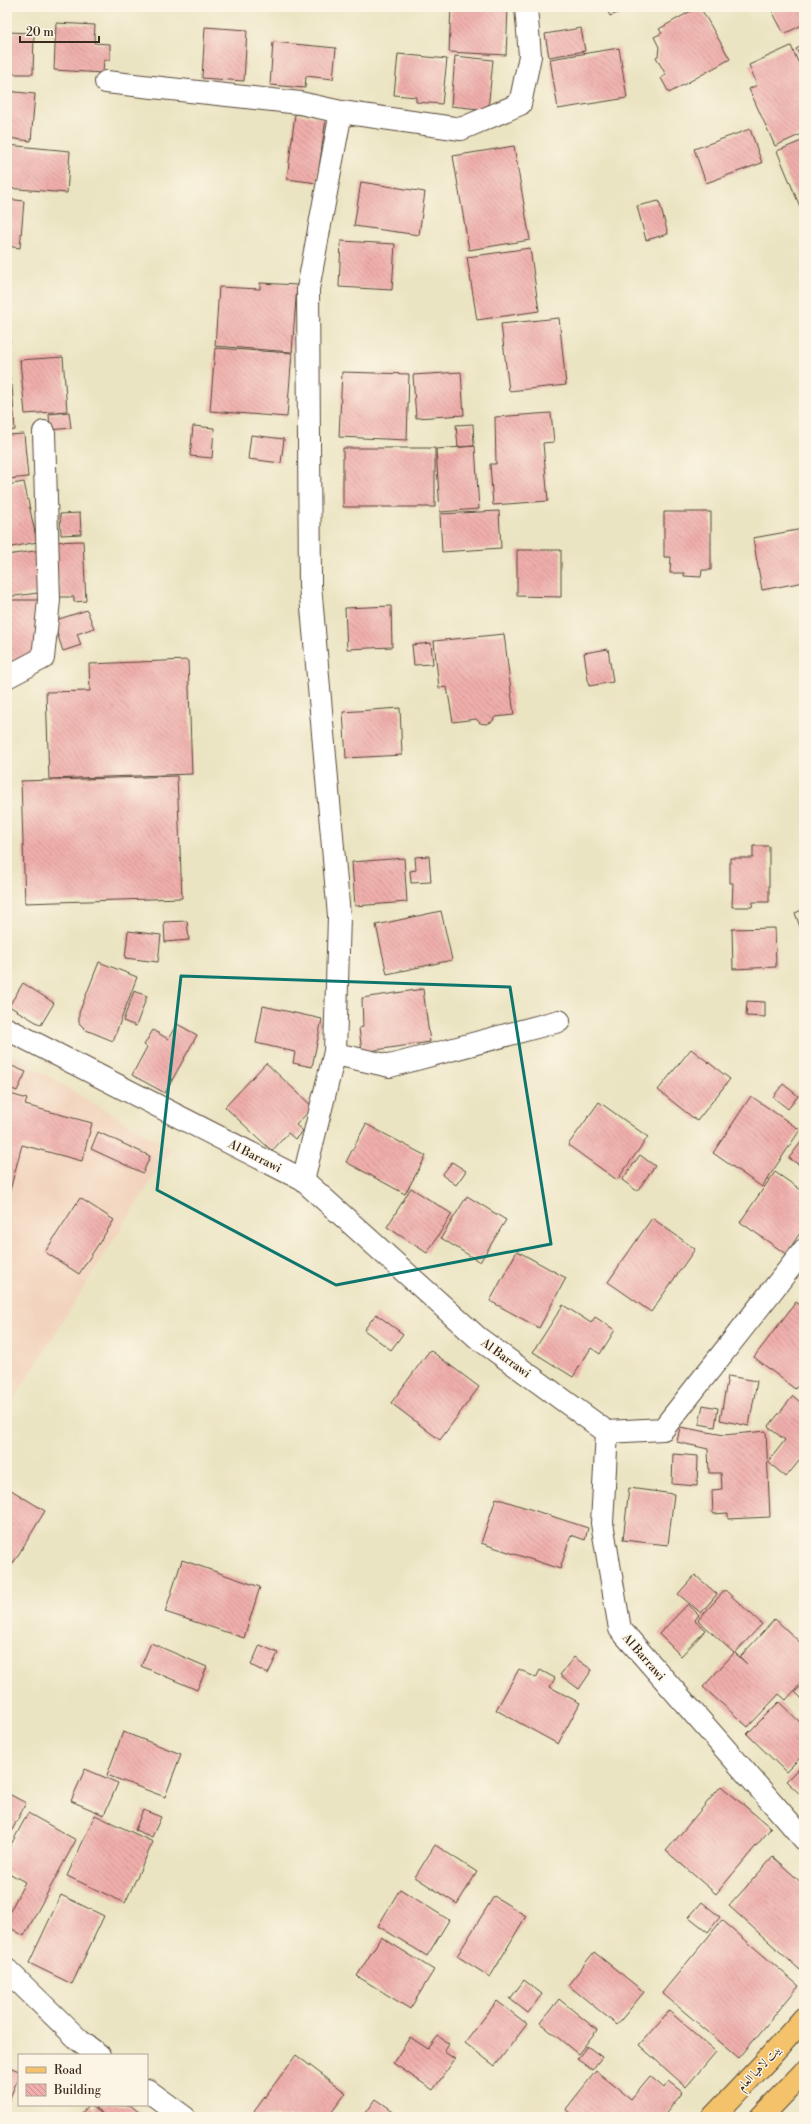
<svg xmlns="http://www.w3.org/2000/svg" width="811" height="2124" font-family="'Libre Bodoni',Amiri,serif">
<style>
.built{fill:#f2d4be}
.building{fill:url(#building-back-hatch)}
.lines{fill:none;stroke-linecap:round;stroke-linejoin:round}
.minor-casing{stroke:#554637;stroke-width:24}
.major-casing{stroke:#554637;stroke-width:24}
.minor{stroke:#fff;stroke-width:22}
.major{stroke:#f3c26a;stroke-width:22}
.marked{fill:none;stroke:#0f766e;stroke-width:3;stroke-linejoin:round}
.labels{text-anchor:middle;stroke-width:3;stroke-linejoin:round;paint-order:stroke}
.street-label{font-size:12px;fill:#3b2a1e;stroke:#fcf5e5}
</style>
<defs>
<pattern id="building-back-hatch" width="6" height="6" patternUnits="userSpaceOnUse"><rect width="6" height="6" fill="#f0afac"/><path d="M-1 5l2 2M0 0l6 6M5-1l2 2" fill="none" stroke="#c48f8b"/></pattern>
</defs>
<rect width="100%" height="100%" fill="#fcf5e5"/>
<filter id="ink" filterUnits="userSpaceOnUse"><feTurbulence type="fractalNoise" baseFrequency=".025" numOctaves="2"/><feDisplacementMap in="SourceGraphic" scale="8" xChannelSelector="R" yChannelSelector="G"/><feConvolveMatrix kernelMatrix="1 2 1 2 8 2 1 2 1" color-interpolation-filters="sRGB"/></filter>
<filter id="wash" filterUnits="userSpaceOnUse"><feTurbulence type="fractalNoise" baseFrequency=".012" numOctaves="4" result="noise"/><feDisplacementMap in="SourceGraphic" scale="16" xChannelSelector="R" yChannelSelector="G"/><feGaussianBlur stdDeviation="0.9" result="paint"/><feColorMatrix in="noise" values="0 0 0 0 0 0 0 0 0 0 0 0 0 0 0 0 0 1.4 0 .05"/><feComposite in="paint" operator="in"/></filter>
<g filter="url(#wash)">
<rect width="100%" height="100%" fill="#ebe4c2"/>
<path class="built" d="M7,1052L171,1149L7,1410Z"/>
<g id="blocks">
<path class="building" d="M451,7L508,9L506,55L449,52Z
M606,7H634L610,16Z
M698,7H700L730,59L669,93L661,78L666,75L656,57L658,56L659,47L654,37L662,33L659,29Z
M770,7H804V24L784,34Z
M56,23L95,25L94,43L110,44V60H104L103,73L54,70Z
M205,27L247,30L244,81L202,78Z
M581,28L585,51L549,57L545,34Z
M7,32L34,33L33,74H7Z
M273,42L336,48L333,79L306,76L305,88L270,85Z
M804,45V64L796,49Z
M791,46L804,75V133L775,146L749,89L757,85L749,65Z
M619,48L627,98L558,109L550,59Z
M398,54L447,59L442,104L416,102V97L394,95Z
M455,56L493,60L488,110L451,106Z
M7,91L35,94L31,141L7,138Z
M295,114L326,118L317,183L287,179Z
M750,129L762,163L706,183L694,149Z
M804,140V208L801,209L777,151Z
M7,145L70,151L67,193L7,188Z
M514,146L530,240L469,250L453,156Z
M361,182L425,192L419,235L354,226Z
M7,199L24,201L20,248L7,246Z
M659,201L668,234L646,240L637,206Z
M341,241L395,244L392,290L339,287Z
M530,248L539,311L477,320L467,257Z
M260,283L297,285L292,352L215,346L219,287L260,289Z
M559,318L566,385L509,391L501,324Z
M7,319L10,343L7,344Z
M7,346L10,381H7Z
M215,348L292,353L287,417L210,411Z
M63,357L67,411L25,414L20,360Z
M342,372L409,374L407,440L339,437Z
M461,372L464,415L416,418L413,375Z
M7,385H12L15,430L7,431Z
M69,412L71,428L50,430L49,414Z
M551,413L554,442L543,443L548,501L493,505L490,464H496L495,417Z
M473,424L474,446L458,447L456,425Z
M193,426L214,428L212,458L190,456Z
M24,434L28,477L7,479V435Z
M251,435L284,439L281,463L248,459Z
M475,446L479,509L440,512L436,449Z
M343,448H435V507H343Z
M24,482L37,542L7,548V485Z
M499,511L501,548L442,552L440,514Z
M664,512H711V570H702L701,577L684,576V573H670L671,557H664Z
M80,513L81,534L61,535L60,514Z
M803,529L804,582L762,590L753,538Z
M83,541L86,601L74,602V597H60L59,580H57L50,542Z
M41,550L46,592L7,597V555Z
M517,550H561V597L517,596Z
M7,600H42L41,651H32V661H7Z
M391,606L392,647L347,649L345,608Z
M87,610L94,628L77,634L81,645L63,651L53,621Z
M504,634L514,715L495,717L492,722L486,724L480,723L476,719L453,722L447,687L439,688L434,641Z
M431,643L433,664L414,665L412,645Z
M608,649L613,682L589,686L584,653Z
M188,660L192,774L49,779L46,692L90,691L89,664Z
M400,708L402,755L346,758L343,712Z
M177,776L182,898L25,903L21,781Z
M753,846H769V902H753L752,907H732L733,883H730V858H753Z
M429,856L431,882L411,883L410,871L416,870L415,857Z
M404,858L407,902L355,906L352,862Z
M804,909V938L795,913Z
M441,911L452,960L387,974L376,925Z
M187,921L189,940L165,942L164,922Z
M775,928L776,967L733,969L732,929Z
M128,931L161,935L158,962L125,958Z
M99,962L137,977L113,1041L86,1030L79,1023V1013Z
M23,983L54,1003L41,1025L9,1006Z
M423,989L430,1042L362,1052L359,1028L363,1027L362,998Z
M134,991L147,996L136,1026L123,1021Z
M747,1001L765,1002V1017L746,1016Z
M263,1006L322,1019L312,1067L293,1063L295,1052L256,1043Z
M177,1024L197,1035L165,1093L132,1075L147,1047L144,1045L153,1030L168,1039Z
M691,1049L730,1079L697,1121L658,1090Z
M266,1063L313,1107L296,1125L303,1131L295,1139L288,1133L272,1151L225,1107Z
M7,1064L26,1072L17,1091L7,1087Z
M783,1084L798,1096L788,1109L773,1097Z
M7,1093L27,1099L25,1105L92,1123L82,1161L22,1145L8,1198Z
M751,1096L800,1130L762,1187L713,1153Z
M599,1102L648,1137L617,1180L568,1145Z
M366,1124L426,1156L405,1194L346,1162Z
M98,1132L150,1156L143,1173L91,1149Z
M804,1138V1168L789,1158Z
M640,1155L655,1166L637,1191L622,1180Z
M452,1162L466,1171L456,1185L442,1175Z
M775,1172L804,1192V1227L786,1254L740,1222Z
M411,1188L452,1214L427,1253L387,1227Z
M467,1196L506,1220L480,1262L441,1238Z
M80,1198L114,1220L79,1274L45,1252Z
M652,1218L695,1249L651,1312L608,1282Z
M517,1251L566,1278L539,1328L490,1301Z
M796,1302L804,1308V1378L795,1389L754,1357Z
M563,1305L591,1323L595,1317L615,1330L600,1354L591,1348L573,1377L533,1352Z
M376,1314L403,1334L391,1350L364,1330Z
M430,1350L479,1387L440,1440L391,1403Z
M728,1376L757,1381L749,1426L720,1420Z
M793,1396L804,1405V1455L786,1477L768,1462L785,1440L768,1427Z
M703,1405L718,1408L715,1427L699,1424Z
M680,1427L724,1435L766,1431L770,1517L728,1519V1513L713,1514L712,1490L722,1489L721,1473H709L708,1449L677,1442Z
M673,1454L698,1456L697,1486L672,1484Z
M8,1488L45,1511L12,1565L7,1562Z
M629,1488L674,1494L668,1545L623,1540Z
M496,1498L588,1528L585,1540L571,1535L560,1569L481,1543Z
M182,1560L260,1587L244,1638L165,1612Z
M695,1575L717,1594L701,1613L678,1594Z
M725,1590L762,1624L735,1653L747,1664L740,1657L775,1619L804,1646V1680L786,1700L779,1694L748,1727L703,1687L734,1653L698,1620Z
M688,1604L699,1615L695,1620L706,1630L681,1656L659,1634Z
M151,1643L207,1667L197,1690L141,1666Z
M260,1645L278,1653L268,1674L251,1665Z
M574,1657L592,1670L579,1689L560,1675Z
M519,1669L536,1678L540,1670L555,1678L550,1687L580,1703L558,1744L496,1710Z
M804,1683V1701L795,1692Z
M779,1702L804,1726V1754L786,1772L747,1734Z
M123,1732L181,1754L165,1797L107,1775Z
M804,1763V1798L786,1781Z
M85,1769L118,1783L104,1815L71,1801Z
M721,1786L771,1828L716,1894L666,1851Z
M7,1793L26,1803L7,1840Z
M143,1810L161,1817L152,1837L135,1830Z
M28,1813L76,1840L24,1936L7,1926V1917L25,1882L7,1872V1852Z
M95,1815L153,1842L125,1903L67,1876Z
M435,1845L477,1872L457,1904L415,1877Z
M773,1857L804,1885V1965L800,1970L729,1906Z
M400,1889L449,1920L427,1956L378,1926Z
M61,1895L104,1916L72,1984L29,1963Z
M494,1896L526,1916L490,1977L457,1956Z
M702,1902L720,1917L708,1932L689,1917Z
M722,1920L799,1986L739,2058L662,1993Z
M381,1937L434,1970L410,2009L357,1976Z
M594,1952L644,1992L617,2025L568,1985Z
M524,1980L542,1994L528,2013L510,1999Z
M559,1999L597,2030L578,2054L540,2023Z
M497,2001L527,2024L495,2066L465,2043Z
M669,2011L716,2052L686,2087L639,2045Z
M438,2036L449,2044L444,2052L455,2059L433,2090L393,2063L410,2037L428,2049Z
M587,2046L602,2057L592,2070L577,2059Z
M296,2055L346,2093L328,2117H250Z
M7,2066L19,2071V2076L7,2105Z
M596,2071L631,2099L650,2076L664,2088L669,2081L683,2092L663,2117H576L566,2109Z
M376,2099L402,2117H363Z
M89,2105L100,2113L97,2117H85L81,2114Z
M98,2105H130L145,2117H107L95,2108Z"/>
</g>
</g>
<g filter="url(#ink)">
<use href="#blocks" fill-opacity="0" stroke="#554637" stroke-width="1"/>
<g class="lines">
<g class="minor-casing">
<path id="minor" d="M106,82L300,103L341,112
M7,677L43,658L49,600L44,432
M7,1029L303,1180L478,1338L607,1432L602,1523L620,1629L804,1839
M335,1052L340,1055L390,1066L559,1021
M303,1180L335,1052L339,916L310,585L308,289L341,112L461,129L520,104L530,56L526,7
M607,1432L663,1429L804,1250
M7,1970L80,2041L99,2055
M147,2090L184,2117"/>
</g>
<g class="major-casing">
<path id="major" d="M713,2117L767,2060L804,2018
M761,2117L804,2072"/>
</g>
<use href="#minor" class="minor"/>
<use href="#major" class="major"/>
</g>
</g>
<path class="marked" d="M181,976L510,987L551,1244L336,1285L157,1190Z"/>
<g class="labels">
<g class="street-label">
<text transform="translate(255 1156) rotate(27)" y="4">Al Barrawi</text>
<text transform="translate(506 1358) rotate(36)" y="4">Al Barrawi</text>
<text transform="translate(644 1657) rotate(49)" y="4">Al Barrawi</text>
<text transform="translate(759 2068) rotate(-47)" y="4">بيت لاهيا العام</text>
</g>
</g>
<rect width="811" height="2124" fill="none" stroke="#fcf5e5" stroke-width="24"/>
<rect x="18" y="2054" width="130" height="52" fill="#fcf5e5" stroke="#afa495"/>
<rect x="26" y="2067" width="20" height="6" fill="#f3c26a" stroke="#afa495"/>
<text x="54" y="2074" font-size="12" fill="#3b2a1e">Road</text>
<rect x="26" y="2084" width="20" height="12" fill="url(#building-back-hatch)" stroke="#afa495"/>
<text x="54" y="2094" font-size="12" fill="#3b2a1e">Building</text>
<path d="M20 36v6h79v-6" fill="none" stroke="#3b2a1e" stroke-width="2"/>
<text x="26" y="36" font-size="12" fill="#3b2a1e" stroke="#fcf5e5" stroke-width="3" paint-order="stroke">20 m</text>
</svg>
